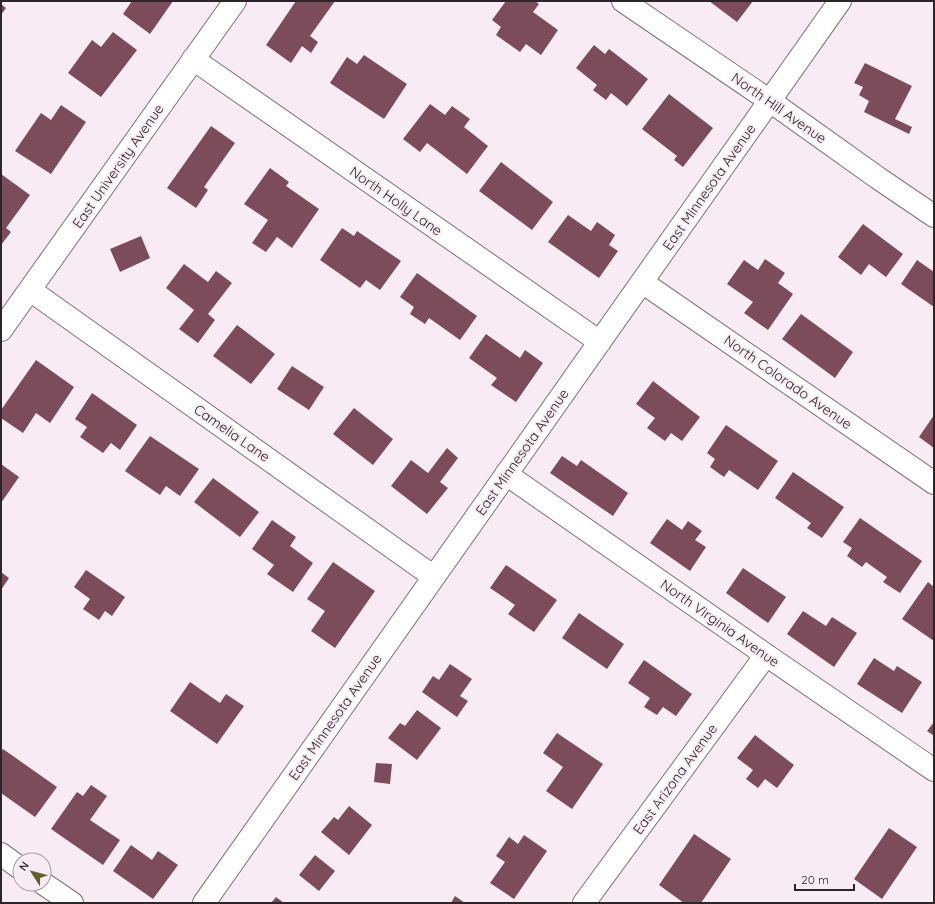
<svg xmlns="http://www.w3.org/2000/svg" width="935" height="904" font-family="Quicksand,sans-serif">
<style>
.building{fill:#7c4c5a}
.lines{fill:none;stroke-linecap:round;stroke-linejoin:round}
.minor-casing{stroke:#7f737b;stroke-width:24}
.minor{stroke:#fff;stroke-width:22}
.labels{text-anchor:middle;stroke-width:4;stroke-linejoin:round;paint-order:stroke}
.street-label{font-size:14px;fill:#2b262a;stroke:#f8ebf4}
</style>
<rect width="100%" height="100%" fill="#f8ebf4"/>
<path class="building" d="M132,1H173L150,34L123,14Z
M296,1H335L310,36L318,42L311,53L302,46L291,63L266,45Z
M506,1H535L539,4L533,12L558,30L541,55L526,44L520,52L496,35L501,27L492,20Z
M709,1H753L737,22Z
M1,4L6,8L1,15Z
M113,32L137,50L101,97L68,73L92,40L101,47Z
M594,45L605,54L609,49L648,79L627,106L611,93L606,100L593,90L597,85L576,68Z
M364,55L407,84L384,119L330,83L347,57L357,64Z
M865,63L912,86L895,119L912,127L909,134L864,112L869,101L859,95L863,87L854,83Z
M669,94L713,128L683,167L674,160L677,156L642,129Z
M430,104L445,115L452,106L470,119L464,127L488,146L467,174L427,143L420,152L403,139Z
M61,105L86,122L51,174L15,151L41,113L51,120Z
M211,126L235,143L204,187L208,190L196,208L167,188Z
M501,162L553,202L532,230L479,191Z
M270,168L289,182L286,186L319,209L292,248L277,237L266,252L252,243L268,220L244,204Z
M1,174L30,195L6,228L11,232L1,245Z
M568,215L591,231L597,222L615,235L609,245L618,251L599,278L548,242Z
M863,224L903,254L886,277L869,264L861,275L838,257Z
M342,228L354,236L357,231L401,261L380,290L366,280L360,288L320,260Z
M141,236L150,258L120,272L110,249Z
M765,259L785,273L778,283L793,294L768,330L744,313L753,302L727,284L744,260L758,270Z
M917,260L934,272V307L901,284Z
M184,264L208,282L216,271L232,283L208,314L215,320L198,343L179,329L194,310L166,288Z
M417,273L477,316L460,340L429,318L425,324L410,314L414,307L400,297Z
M801,314L853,352L835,378L782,339Z
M237,325L275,354L251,384L213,356Z
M486,334L520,358L525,350L543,363L516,402L491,385L497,378L469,358Z
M36,360L74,387L50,423L36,413L23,433L1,418V410Z
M292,366L324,387L309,410L277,389Z
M653,381L700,417L682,441L671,433L665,441L647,428L655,418L636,404Z
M92,393L137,425L120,450L111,443L103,453L80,437L87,427L75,419Z
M354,408L393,439L373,465L333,434Z
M934,415V448L919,437Z
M726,425L778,461L758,490L729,470L724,477L710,467L715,459L707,453Z
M150,436L199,469L180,496L166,486L160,495L125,471Z
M447,448L458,458L440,482L448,488L427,514L391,486L411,460L428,473Z
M562,456L577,466L581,460L628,493L613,516L550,473Z
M1,464L19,477L1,503Z
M793,472L844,507L822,538L807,528L811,523L775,498Z
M213,478L259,512L240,537L194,502Z
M860,518L922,561L900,593L883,582L887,577L866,562L862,567L847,556L852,548L843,542Z
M667,519L682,530L688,521L702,531L695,540L706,547L690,571L650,543Z
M272,520L296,537L290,546L313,563L293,592L267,574L274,565L252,549Z
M333,562L375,591L335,648L311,631L325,611L307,599Z
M506,565L557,600L534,632L508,614L515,605L490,588Z
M743,568L786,597L768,623L726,593Z
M86,570L125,597L112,616L105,611L99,620L83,609L90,599L74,587Z
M1,572L9,578L1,590Z
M928,582L934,587V641L902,619Z
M803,611L826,626L832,617L857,633L834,667L787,634Z
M579,613L624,644L607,669L562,638Z
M874,658L894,671L897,666L922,682L902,713L857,684Z
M644,660L692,694L676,716L663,707L657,715L644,707L650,698L628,683Z
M450,664L472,679L460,696L468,701L457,717L422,692L433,676L439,680Z
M190,682L220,703L226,694L244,706L217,744L170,711Z
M417,710L441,728L417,760L388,738L400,723L405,726Z
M934,722V736L927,731Z
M557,733L603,764L572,809L546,791L563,767L543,753Z
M755,735L794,765L777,788L765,779L758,788L746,779L753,770L737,758Z
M3,749L57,787L35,817L1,793V752Z
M376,763L392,764L390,784L374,782Z
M91,785L107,796L90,820L120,840L103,865L51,829L77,792L83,796Z
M349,806L372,825L349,855L321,832L334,817L338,820Z
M889,828L917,847L882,899L854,879Z
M694,834L731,859L701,903H684L659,885Z
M524,835L547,851L514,899L490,883L505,862L496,856L509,837L518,844Z
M131,845L152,860L158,851L178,865L153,899L113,871Z
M315,855L335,871L319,891L299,875Z
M455,896L465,903H451Z
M276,897L284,903H271Z"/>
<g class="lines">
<g class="minor-casing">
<path id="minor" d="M623,1L770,101L878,178L934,216
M193,59L600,342
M642,282L934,483
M30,290L434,577
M1,330L235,1
M506,474L766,655L934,770
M1,854L20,868
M44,884L72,903
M204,903L840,1
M584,903L766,655"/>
</g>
<use href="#minor" class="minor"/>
</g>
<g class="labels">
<g class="street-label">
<text transform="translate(779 108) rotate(35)" y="5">North Hill Avenue</text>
<text transform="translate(118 166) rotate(-55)" y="5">East University Avenue</text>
<text transform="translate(709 187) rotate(-55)" y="5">East Minnesota Avenue</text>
<text transform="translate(396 201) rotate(35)" y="5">North Holly Lane</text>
<text transform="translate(788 382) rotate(35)" y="5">North Colorado Avenue</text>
<text transform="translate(232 433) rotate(35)" y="5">Camelia Lane</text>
<text transform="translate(522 452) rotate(-55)" y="5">East Minnesota Avenue</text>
<text transform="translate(720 623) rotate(35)" y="5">North Virginia Avenue</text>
<text transform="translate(335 717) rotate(-55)" y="5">East Minnesota Avenue</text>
<text transform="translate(675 779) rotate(-54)" y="5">East Arizona Avenue</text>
</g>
</g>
<rect width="935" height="904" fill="none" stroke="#2b262a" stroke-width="4"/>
<g transform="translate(32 872) rotate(306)"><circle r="19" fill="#f8ebf4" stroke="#a69ca3"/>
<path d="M0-3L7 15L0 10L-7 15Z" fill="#675f2b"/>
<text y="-6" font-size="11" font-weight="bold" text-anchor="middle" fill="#2b262a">N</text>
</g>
<path d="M795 884v6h59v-6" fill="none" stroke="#2b262a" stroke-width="2"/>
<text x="801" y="884" font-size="12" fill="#2b262a" stroke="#f8ebf4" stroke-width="3" paint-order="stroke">20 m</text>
</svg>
